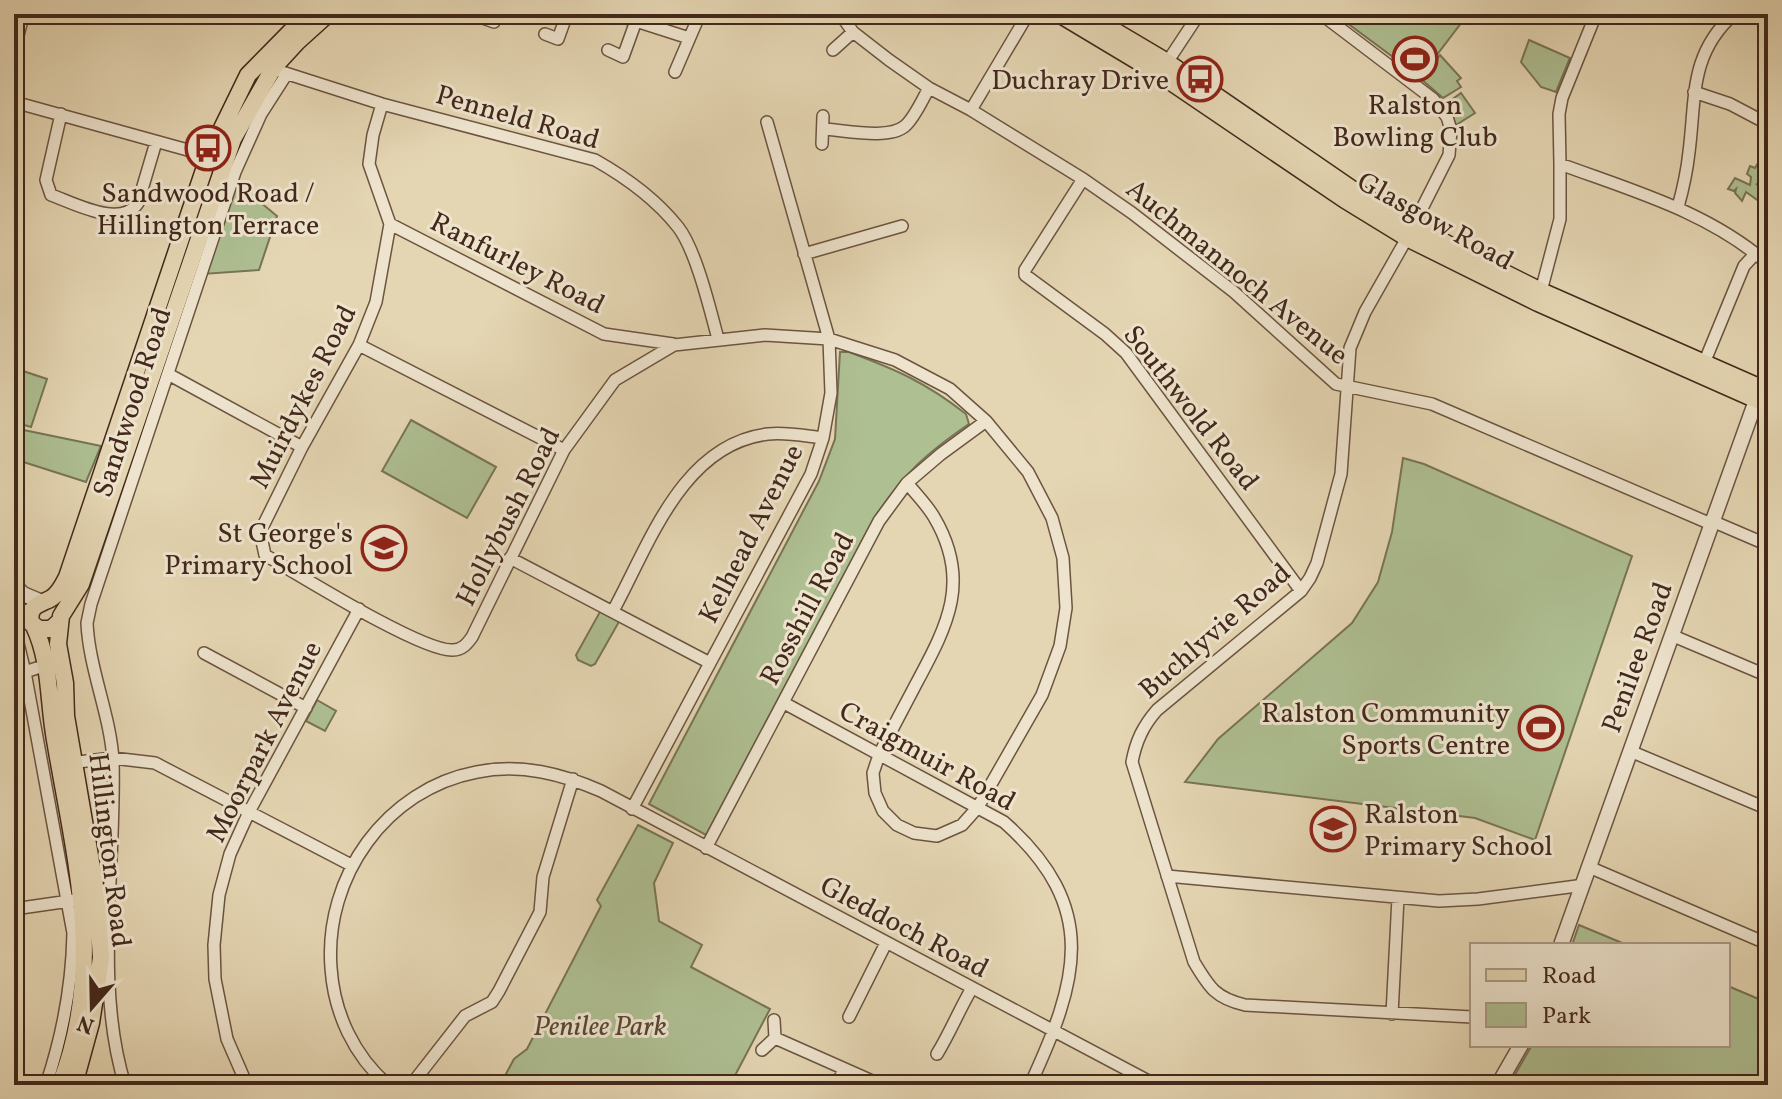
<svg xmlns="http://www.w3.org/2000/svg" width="1782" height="1099" font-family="Vollkorn,serif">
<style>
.green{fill:#aebf92;stroke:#787456;stroke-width:2}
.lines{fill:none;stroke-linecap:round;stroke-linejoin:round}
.minor-casing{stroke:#6c5441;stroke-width:14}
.tertiary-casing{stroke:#6c5441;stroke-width:17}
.primary-casing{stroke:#43281b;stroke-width:19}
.minor{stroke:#eee4ce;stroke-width:11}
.tertiary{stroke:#eee4ce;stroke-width:14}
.primary{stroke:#e5d6b3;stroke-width:16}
.labels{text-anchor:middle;stroke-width:6;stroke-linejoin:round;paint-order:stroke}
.poi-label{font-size:28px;fill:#43281b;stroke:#eee4ce;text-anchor:end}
.street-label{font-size:28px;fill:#43281b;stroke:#eee4ce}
.park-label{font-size:28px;font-style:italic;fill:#584633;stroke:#eee4ce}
</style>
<rect width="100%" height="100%" fill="#e5d6b3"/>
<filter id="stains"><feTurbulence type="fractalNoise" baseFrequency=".0025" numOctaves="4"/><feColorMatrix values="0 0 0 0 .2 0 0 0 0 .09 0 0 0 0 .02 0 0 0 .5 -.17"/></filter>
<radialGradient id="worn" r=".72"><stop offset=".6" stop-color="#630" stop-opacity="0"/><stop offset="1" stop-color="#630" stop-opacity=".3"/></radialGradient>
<path class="green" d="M1335,14H1468L1420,77Z
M1529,40L1570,58L1556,92L1541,87L1521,62Z
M1440,55L1461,78L1457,81L1461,87L1443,98L1421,79Z
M1461,93L1475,113L1456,125L1447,103Z
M1758,163L1768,165V179L1764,186L1756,184L1768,192L1767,207L1746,192L1742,201L1735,193L1736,189L1734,191L1728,189L1735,178L1750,185L1751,177L1747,174L1750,166L1755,168Z
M237,183L277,216L259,270L203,274Z
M840,352H849C897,370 925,382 966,414L969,424C925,454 904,474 874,518L706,835L649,804L819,481L835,439Z
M14,368L47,379L31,427L14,422Z
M411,420L496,467L467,518L382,471Z
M14,428L101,446L86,482L14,459Z
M1403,458L1424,464L1632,556L1535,840L1475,818L1185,782L1218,739L1352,623L1378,582L1392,532Z
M601,610L620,620L595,664L591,666L578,660L576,655Z
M317,700L336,711L325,731L306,721Z
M638,825L673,843L654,883L659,921L702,945L691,967L770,1009L730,1085H500L514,1059L527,1049L601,906L597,900Z
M1579,925L1627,945H1572Z
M1728,986L1768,1003V1085H1509L1532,1045H1728Z"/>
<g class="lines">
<g class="minor-casing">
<path id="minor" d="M378,14H383
M840,14L853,32L889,60L929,88L971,110L1083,179L1132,213L1234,292L1336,384L1432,404L1711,524
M1321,14L1433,99L1447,117L1451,130L1449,155L1407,238L1365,312L1350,348L1341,474L1317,563L1310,578L1301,591L1157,710C1143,726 1136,741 1132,762L1194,962C1209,987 1215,998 1245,1005L1472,1017
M480,17L494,22L497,14
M636,21L689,38
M545,34L558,39L567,14
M608,50L623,57L636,21L614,14
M833,50L853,32
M1164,67L1199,14
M282,72L382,104L595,160C627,178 655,198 678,227C696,250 710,309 718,339
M675,72L696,23
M1694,92L1730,104L1768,124
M14,102L195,152
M382,104L373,135L369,164L390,224L376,302L359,345L302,447L260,532L265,555C298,574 422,652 453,650C462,650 467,644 472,637L564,450L615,380L674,345L765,335L829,339L895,360L950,389L986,421L1028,472L1052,518L1063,558L1066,608L1060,646L1042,695L978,807L962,825L937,836L914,833L897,825L883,811L875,793L873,773L879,755C891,731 904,707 916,684C947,626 972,581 934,517C927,505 916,494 907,483
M971,110L1028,14
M61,114L46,180L51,195C74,203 121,229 138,203L156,142
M823,129C844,130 889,140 905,126C915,117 922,100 929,88
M822,144L823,116
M1560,164L1559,114L1562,98L1596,14
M1083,179L1025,270V275L1105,334L1126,353L1301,591
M1678,207C1683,189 1687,171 1689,152C1696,98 1689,54 1734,14
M390,224L604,334L673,344
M804,254L902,226
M1540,295L1560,219V164C1633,191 1709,212 1768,264
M359,345L564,450
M1702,368L1744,266L1756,253
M168,374L302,447
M1712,521L1768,545
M510,558L710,663
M613,611C649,545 682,444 768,434C787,432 805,436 823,438
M14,627L25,672L73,933C72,987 63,1034 46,1085
M1671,635L1768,676
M204,653L306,708
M25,672L37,668
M784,703L1004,822C1101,908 1078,981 1030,1085
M1630,751L1768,809
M69,763L113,758L155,763L351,865
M632,809L811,474L823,438L831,393L829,339L767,122
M706,848L879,521L907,483L941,454L986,421
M1589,867L1768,944
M1167,876L1439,901L1478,899L1577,886L1582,887
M14,909L97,897
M1392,1014L1398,898
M849,1017L886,943
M775,1038L881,1085
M762,1050L775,1038L774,1020
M937,1054C950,1033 959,1010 972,988
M125,1085C94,986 116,865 113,761C111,717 89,669 87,623L91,604L235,172L261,114L286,75
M247,1085L227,1039L215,979L214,945L219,895L230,854L249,812L359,609
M388,1085C354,1056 334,1013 331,968C324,877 386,789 477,772C521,763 562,774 601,791L1156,1085
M411,1085L465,1016L492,1002L499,991L540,912L543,877L573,779
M837,1085L844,1069"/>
</g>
<g class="tertiary-casing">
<path id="tertiary" d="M14,45L22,14
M14,585L23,594L42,602
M14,602L31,623
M1561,945L1759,392
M1498,1085L1521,1045"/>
</g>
<g class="primary-casing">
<path id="primary" d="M1059,14L1159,74L1345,200L1407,238L1538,303L1768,405
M1086,14L1167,62L1352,189L1451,246L1541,291L1768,391
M61,616L81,584L233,139L274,67L297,42L328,14
M61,616L58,644L65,683L66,716L97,897L101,958L91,1023L74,1085
M60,621L51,629H39L31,623C28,606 38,605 50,599C58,595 63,585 67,577L209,155L248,75L308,14
M34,626C51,662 48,702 55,740C75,859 106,968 60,1085"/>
</g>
<use href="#minor" class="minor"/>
<use href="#tertiary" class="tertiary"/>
<use href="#primary" class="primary"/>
</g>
<defs>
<g id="stadium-ring" transform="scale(2.3)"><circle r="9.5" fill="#eee4ce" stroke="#8f2418" stroke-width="1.5"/><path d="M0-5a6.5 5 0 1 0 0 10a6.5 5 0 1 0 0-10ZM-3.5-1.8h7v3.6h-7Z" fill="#8f2418"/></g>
<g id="bus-ring" transform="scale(2.3)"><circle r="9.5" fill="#eee4ce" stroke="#8f2418" stroke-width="1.5"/><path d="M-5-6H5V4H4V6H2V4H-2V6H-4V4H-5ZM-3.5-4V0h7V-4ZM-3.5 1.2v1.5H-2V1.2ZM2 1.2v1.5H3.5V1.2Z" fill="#8f2418"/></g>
<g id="school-ring" transform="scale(2.3)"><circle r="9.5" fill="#eee4ce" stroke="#8f2418" stroke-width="1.5"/><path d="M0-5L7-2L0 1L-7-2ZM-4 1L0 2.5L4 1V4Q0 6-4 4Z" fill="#8f2418"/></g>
</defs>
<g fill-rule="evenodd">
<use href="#stadium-ring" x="1415" y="59"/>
<use href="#bus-ring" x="1200" y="79"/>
<use href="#bus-ring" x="208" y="148"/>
<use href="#school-ring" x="384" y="548"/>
<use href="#stadium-ring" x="1541" y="728"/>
<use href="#school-ring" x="1333" y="829"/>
</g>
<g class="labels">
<g class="poi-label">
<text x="1169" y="89">Duchray Drive</text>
<text x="1415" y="114" text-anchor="middle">Ralston<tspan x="1415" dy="32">Bowling Club</tspan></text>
<text x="208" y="202" text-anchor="middle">Sandwood Road /<tspan x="208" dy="32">Hillington Terrace</tspan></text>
<text x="353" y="542">St George's<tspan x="353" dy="32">Primary School</tspan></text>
<text x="1510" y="722">Ralston Community<tspan x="1510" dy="32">Sports Centre</tspan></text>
<text x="1364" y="823" text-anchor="start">Ralston<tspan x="1364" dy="32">Primary School</tspan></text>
</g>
<g class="street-label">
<text transform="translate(518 116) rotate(16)" y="10">Penneld Road</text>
<text transform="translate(1436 220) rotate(29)" y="10">Glasgow Road</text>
<text transform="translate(518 262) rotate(27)" y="10">Ranfurley Road</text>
<text transform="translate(1238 271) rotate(39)" y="10">Auchmannoch Avenue</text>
<text transform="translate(302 396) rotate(-63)" y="10">Muirdykes Road</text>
<text transform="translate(131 402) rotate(-72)" y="10">Sandwood Road</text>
<text transform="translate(1192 407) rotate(52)" y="10">Southwold Road</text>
<text transform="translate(507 516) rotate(-63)" y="10">Hollybush Road</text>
<text transform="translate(750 533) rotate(-63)" y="10">Kelhead Avenue</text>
<text transform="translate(806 608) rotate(-62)" y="10">Rosshill Road</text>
<text transform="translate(1214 630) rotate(-41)" y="10">Buchlyvie Road</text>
<text transform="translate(1636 657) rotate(-70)" y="10">Penilee Road</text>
<text transform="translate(263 741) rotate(-63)" y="10">Moorpark Avenue</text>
<text transform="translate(928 755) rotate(29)" y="10">Craigmuir Road</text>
<text transform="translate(111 850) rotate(83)" y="10">Hillington Road</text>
<text transform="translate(905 926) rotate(28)" y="10">Gleddoch Road</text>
</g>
<g class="park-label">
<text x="600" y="1035">Penilee Park</text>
</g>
</g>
<rect width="1782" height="1099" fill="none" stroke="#e5d6b3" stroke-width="48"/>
<rect x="16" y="16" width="1750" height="1067" fill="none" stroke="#43281b" stroke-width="4"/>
<rect x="24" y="24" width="1734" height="1051" fill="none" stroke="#43281b" stroke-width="2"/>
<rect x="1470" y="943" width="260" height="104" fill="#eee4ce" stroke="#aa9986" stroke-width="2"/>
<rect x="1486" y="969" width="40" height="12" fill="#e5d6b3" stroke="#aa9986" stroke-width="2"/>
<text x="1542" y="983" font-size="24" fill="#43281b">Road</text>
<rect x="1486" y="1003" width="40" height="24" fill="#aebf92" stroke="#aa9986" stroke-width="2"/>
<text x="1542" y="1023" font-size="24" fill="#43281b">Park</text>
<g transform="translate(92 1007) rotate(200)" stroke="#eee4ce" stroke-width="6" paint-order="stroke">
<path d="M0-6L14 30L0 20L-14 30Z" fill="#43281b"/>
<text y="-12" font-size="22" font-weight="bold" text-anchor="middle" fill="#43281b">N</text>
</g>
<rect width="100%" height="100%" filter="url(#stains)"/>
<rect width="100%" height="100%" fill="url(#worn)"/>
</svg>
